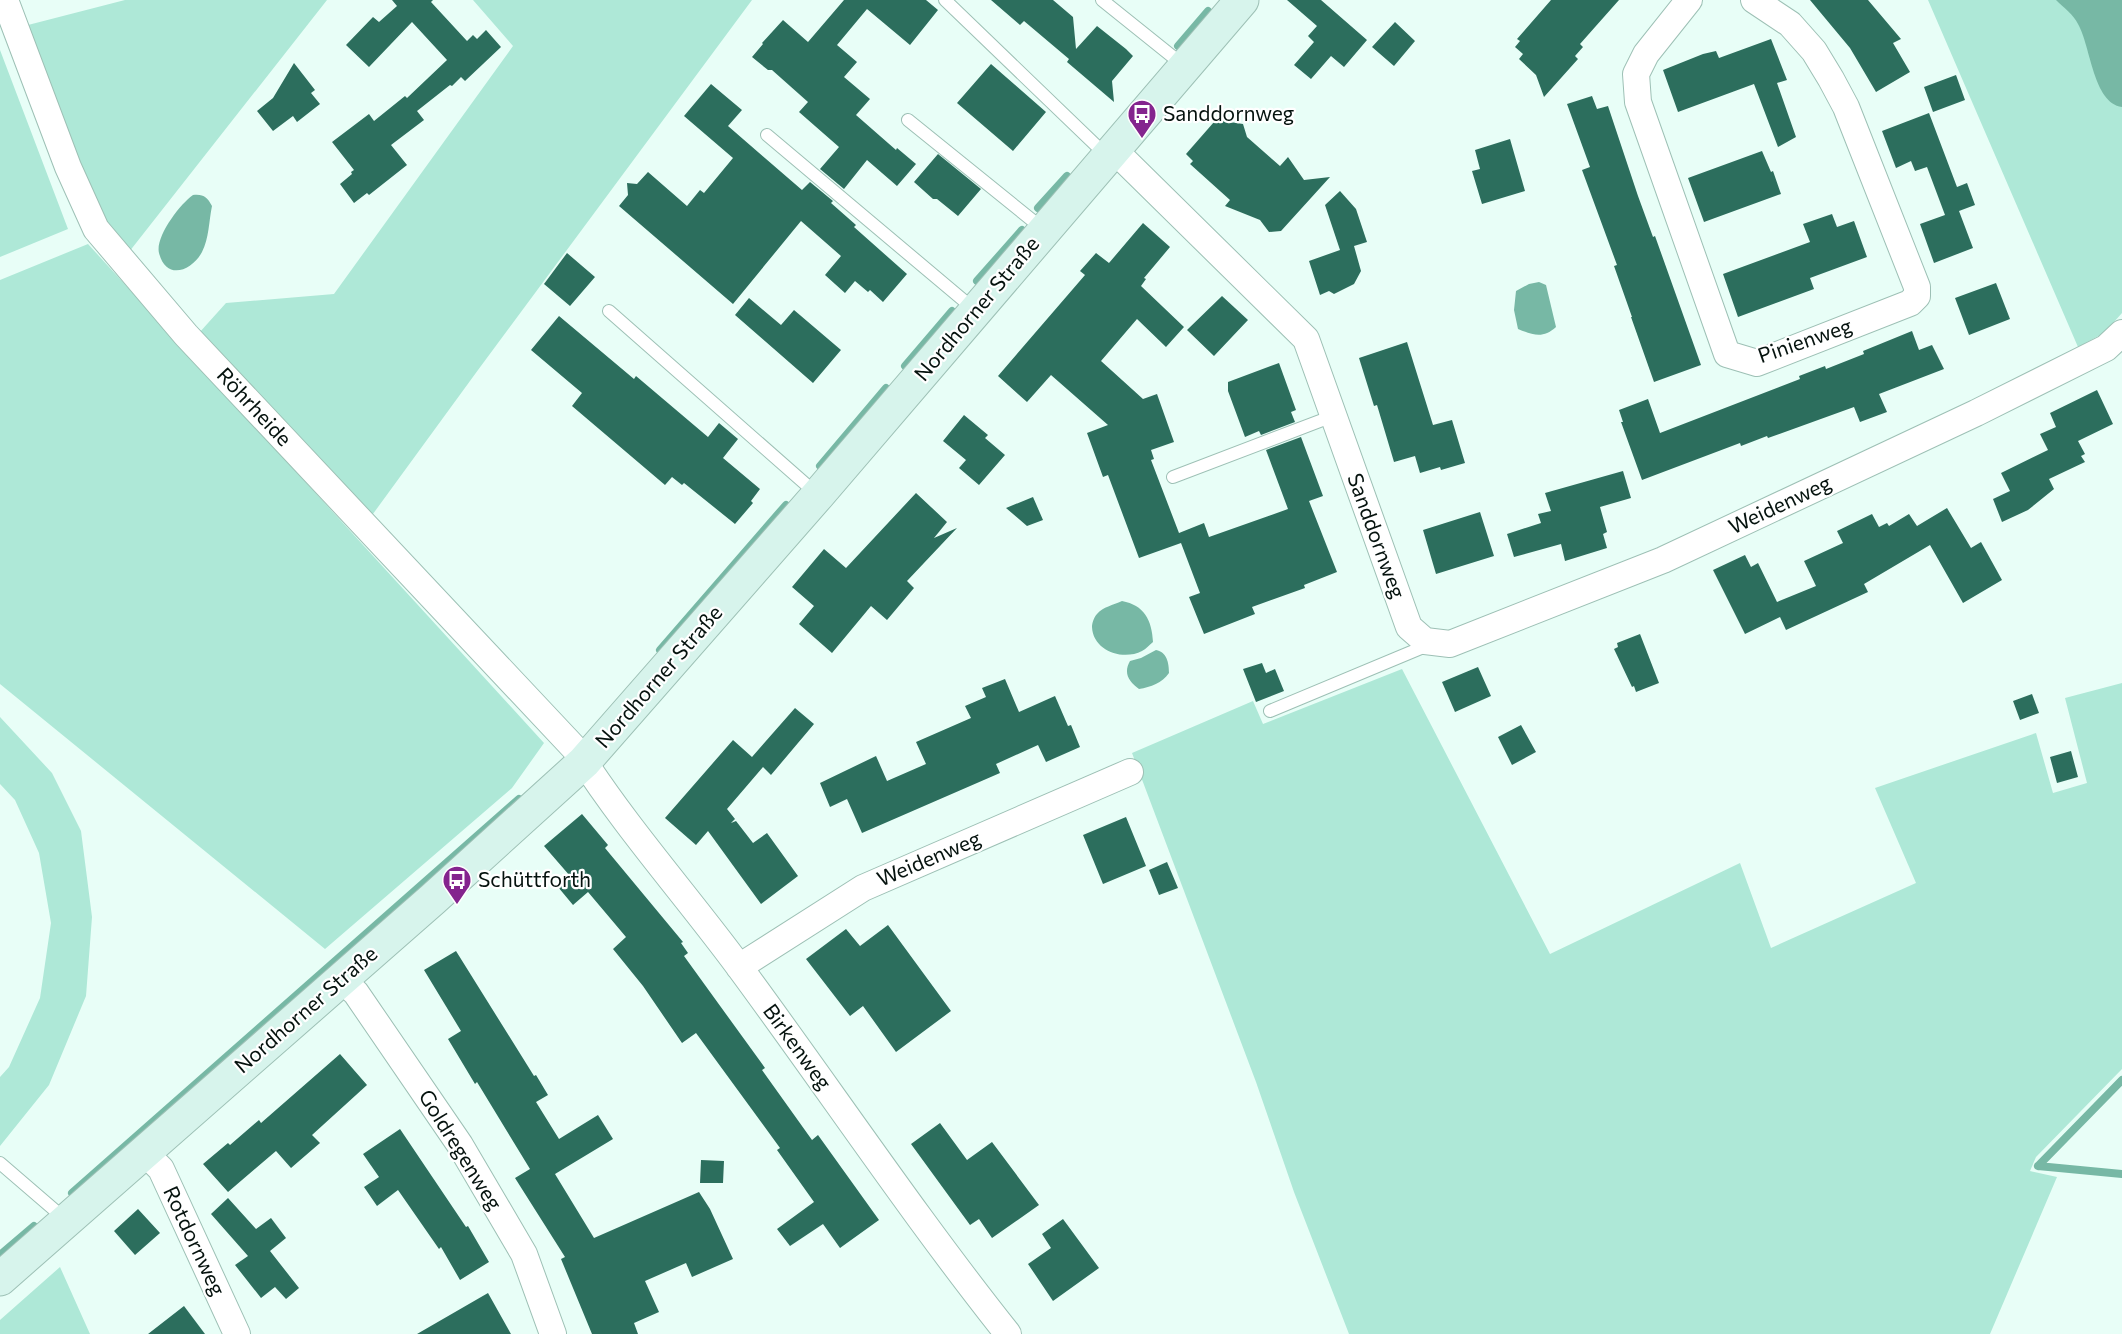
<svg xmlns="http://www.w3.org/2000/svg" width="2122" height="1334" font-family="Commissioner,sans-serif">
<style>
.green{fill:#aee8d7}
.water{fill:#77b8a5}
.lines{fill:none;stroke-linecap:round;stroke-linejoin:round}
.stream{stroke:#77b8a5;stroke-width:8}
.building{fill:#2c6e5d}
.lane-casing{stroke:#9dc0b5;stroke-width:14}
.street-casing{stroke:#9dc0b5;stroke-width:28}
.secondary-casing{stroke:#9dc0b5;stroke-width:35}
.lane{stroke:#fff;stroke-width:12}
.street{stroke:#fff;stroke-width:26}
.secondary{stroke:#d7f4ec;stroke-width:33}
.labels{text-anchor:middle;stroke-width:4.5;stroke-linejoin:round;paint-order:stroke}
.poi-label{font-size:21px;fill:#05120e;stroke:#fff;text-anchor:start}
.street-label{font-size:21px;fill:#05120e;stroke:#fff}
</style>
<rect width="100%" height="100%" fill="#e8fef7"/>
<path class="green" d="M125,0H327L129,252L105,223L79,162L28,25Z
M473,0H752L478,370L370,518L199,333L226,303L334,294L513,46Z
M1928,0H2122V313L2104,333L2078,347Z
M0,50L68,229L0,257Z
M88,244L544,743L512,788L325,949L0,684V280Z
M1402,669L1550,954L1740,863L1771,948L1916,883L1875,788L2036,733L2053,793L2087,783L2065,698L2122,683V1069L2036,1157L2030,1171L2057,1177L1990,1334H1349L1294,1192L1256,1082L1132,753L1253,701L1263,724Z
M0,717L52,773L81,831L92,917L86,996L49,1085L0,1146V1077L9,1067L40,998L51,923L39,853L15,800L0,784Z
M60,1267L90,1334H0V1320Z"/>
<path class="water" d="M2056,0H2122V107C2093,103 2091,47 2078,24C2074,15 2063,7 2056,0Z
M193,195C204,194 207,197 212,206C209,220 209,239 202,252C192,271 166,281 159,253C155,237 180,204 193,195Z
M1539,282L1546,285L1556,327C1543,339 1533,335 1518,329L1514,310L1516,291L1529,284Z
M1122,601C1144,605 1152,620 1153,642C1149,645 1146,649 1142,651C1123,661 1093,651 1092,627C1092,623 1094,617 1097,614C1103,607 1113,605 1122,601Z
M1156,650C1167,652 1169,663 1169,673C1162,683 1151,687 1139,689C1129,682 1123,673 1130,661L1141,658Z"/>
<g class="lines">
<path class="stream" d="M1178,46L1208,11
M1038,208L1067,176
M977,281L1022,230
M905,366L952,311
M820,466L886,388
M660,650L786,505
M2038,1166L2122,1080
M2038,1166L2122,1174
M72,1193L519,799
M0,1255L34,1226"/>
</g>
<path class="building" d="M392,0H433L431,2L467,41L473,35L477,39L486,30L501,47L465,81L461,77L452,86L450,85L417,111L424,120L391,145L407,165L369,195L367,193L354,203L340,184L352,174L351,172L354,170L332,142L369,114L374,121L405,96L407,98L447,60L412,22L369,67L346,45L373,17L379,22L397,6Z
M844,0H926L938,10L910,45L867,9L837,45L857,62L844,77L870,99L856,115L896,150L897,148L916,164L897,186L867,160L844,189L820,169L839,147L799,112L808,102L772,70H768L752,57L763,44L762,43L783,20L808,42Z
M991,0H1053L1073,17L1076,49L1097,26L1126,49L1133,56L1112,81L1114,102L1067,62L1069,59L1024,21L1020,25Z
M1287,0H1321L1367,40L1344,67L1331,56L1311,79L1294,65L1314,42L1308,36L1317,26Z
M1551,0H1619L1580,44L1583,47L1575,56L1578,59L1544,97L1536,75L1519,59L1523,54L1515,47L1520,41L1517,39Z
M1810,0H1868L1901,39L1893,43L1910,72L1876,92L1850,48Z
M1395,22L1415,41L1394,66L1372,47Z
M1771,39L1787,80L1777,83L1796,137L1778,147L1754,84L1678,112L1663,70L1703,54L1716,51L1719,58Z
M294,63L315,90L311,93L320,104L297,122L293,116L273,131L257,111L273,98Z
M991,64L1046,112L1013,151L957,103Z
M1956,75L1965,100L1933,112L1924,87Z
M711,84L742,110L728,126L802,190L810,182L833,201L831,203L856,225L854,227L907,274L883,302L870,290L868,292L855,281L845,293L825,275L841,256L801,221L733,304L619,206L628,195L627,183L637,184L648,172L687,206L700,190L704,193L733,158L684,116Z
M1592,96L1597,109L1608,106L1638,196L1653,237L1655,236L1701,365L1654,382L1631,317H1632L1614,266L1617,265L1582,170L1590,167L1567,104Z
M1929,113L1957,187L1967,183L1975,205L1959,211L1973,248L1934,263L1920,224L1945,215L1927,167L1915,171L1911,161L1896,168L1882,131Z
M1221,114L1230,122L1243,124L1247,137L1280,166L1288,157L1304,180L1330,177L1281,231L1269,232L1260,220L1225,206L1230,200L1190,164L1193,161L1186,154Z
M1510,139L1525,191L1482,204L1472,171L1480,169L1475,150Z
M1762,151L1771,172L1773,171L1781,194L1704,222L1688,178Z
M938,154L981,189L958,216L937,199H933L914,182Z
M1340,191L1356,209L1367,242L1354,246L1361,271L1354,284L1334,294L1329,291L1320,295L1309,261L1340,250L1325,205Z
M1832,214L1837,227L1854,221L1867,257L1810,278L1814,289L1738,317L1723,274L1810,242L1803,224Z
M1143,223L1170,247L1144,278L1146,279L1141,286L1184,327L1166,347L1137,319L1101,361L1143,399L1157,394L1174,442L1151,450L1154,459L1151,460L1179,533L1204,523L1209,537L1288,509L1266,450L1301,437L1323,496L1309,501L1337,572L1304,585L1305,588L1252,607L1255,614L1204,634L1189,597L1200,593L1181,543L1139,558L1108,475L1103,477L1087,433L1108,425L1051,375L1027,402L998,376L1085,275L1080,271L1096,253L1109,263Z
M567,253L595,277L570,306L544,284Z
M1996,283L2010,319L1969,335L1955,298Z
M1222,296L1248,320L1214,356L1187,330Z
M749,298L781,325L794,310L841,350L813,383L735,315Z
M559,316L634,379L636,376L708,437L719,423L738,439L723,458L760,489L751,501L753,503L735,524L684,483L682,485L672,477L665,485L572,406L582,393L531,350Z
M1912,331L1919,350L1932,345L1944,369L1879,394L1887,412L1860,422L1854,407L1768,438L1767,436L1741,446L1740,443L1642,480L1621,422H1623L1619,410L1648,399L1660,433L1800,379L1799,376L1825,366L1826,369L1864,354L1863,351Z
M1407,342L1433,425L1452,420L1465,463L1441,470L1440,467L1420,473L1415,456L1394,462L1377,405L1374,406L1359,358Z
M1279,363L1296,410L1291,412L1295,422L1261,435L1259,431L1245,437L1228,391V382Z
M2097,390L2113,424L2078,441L2085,454L2081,456L2085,462L2049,479L2054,489L2028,510L2002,522L1993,499L2010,491L2001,473L2048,450L2040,434L2056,427L2050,413Z
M964,415L988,435L985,438L1005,455L979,485L959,468L966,460L943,441Z
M1623,471L1631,498L1600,507L1607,532L1603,534L1607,548L1565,561L1561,544L1514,557L1507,534L1541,523L1538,514L1551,511L1545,493Z
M916,493L947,522L934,538L957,528L907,581L914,588L887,620L871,606L832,653L799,624L814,606L792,587L824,549L846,568Z
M1033,497L1043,520L1027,526L1006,508Z
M1947,508L1971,548L1981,542L2002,580L1963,603L1930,545L1864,584L1868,592L1786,630L1780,617L1745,634L1713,570L1745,555L1751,567L1758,563L1777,602L1816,586L1804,561L1843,543L1837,531L1872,514L1879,527L1887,523L1889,526L1909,514L1917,526Z
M1480,512L1494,556L1436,574L1423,530Z
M1640,634L1659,683L1636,692L1634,686L1632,687L1614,649L1618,647L1617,643Z
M1262,663L1266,673L1275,669L1284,691L1256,702L1243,669Z
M1478,667L1491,696L1455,712L1442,682Z
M1005,679L1019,712L1055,696L1068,726L1071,725L1080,747L1046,762L1038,745L996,764L1000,773L862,833L847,799L830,807L820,783L876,756L887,781L926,764L916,742L971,718L965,706L986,697L982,688Z
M2032,694L2039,713L2020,720L2013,701Z
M795,708L814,724L771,775L763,767L727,809L735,819L731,823L736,821L753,843L767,833L798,876L761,904L708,831L696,845L665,818L733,740L752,757Z
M1521,725L1536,752L1512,765L1498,737Z
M2071,751L2078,777L2057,783L2050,757Z
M582,814L608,845L605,848L683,942L681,943L688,953L684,956L765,1068L762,1070L812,1140L818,1135L879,1220L840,1248L823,1224L790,1246L777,1229L814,1202L777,1150L780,1148L696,1033L682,1043L643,986L613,949L626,937L588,892L573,905L558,887L570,876L544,846Z
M1126,817L1146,866L1103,884L1083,835Z
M1167,862L1178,888L1159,895L1149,870Z
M888,925L951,1011L896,1052L863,1006L850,1016L806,959L846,929L860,946Z
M456,951L534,1076L536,1075L548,1095L536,1102L559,1139L598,1115L613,1139L555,1174L594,1238L699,1192L710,1209L733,1259L692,1277L686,1263L645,1281L659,1312L634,1323L638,1334H592L561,1259L565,1257L515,1178L530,1169L477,1082L475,1084L448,1039L461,1031L424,970Z
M340,1054L367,1085L312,1135L320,1143L291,1168L276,1151L228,1192L203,1164L228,1143L230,1145L259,1120L261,1123Z
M940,1123L967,1160L992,1142L1039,1205L992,1238L979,1219L970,1225L911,1144Z
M400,1129L466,1227L468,1226L489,1262L460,1280L441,1247L439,1249L398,1190L377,1206L364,1187L379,1177L363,1154Z
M701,1160L724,1161L723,1183H700Z
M228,1198L256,1229L271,1218L286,1238L270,1251L299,1288L286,1299L275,1287L261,1298L235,1265L248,1256L211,1214Z
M138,1209L160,1233L135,1255L114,1231Z
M1063,1219L1099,1268L1053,1301L1028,1264L1051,1248L1042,1234Z
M488,1293L511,1334H417Z
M184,1306L205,1334H148Z"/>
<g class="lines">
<g class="lane-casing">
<path id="lane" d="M945,0L1106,155
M1102,0L1183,65
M908,120L1043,229
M767,135L975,310
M609,311L818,495
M1173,477L1333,416
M1270,711L1421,648L1425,641
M0,1163L65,1219"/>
</g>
<g class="street-casing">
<path id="street" d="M5,0L68,167L96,229L186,335L577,751C626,828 687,896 740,968C830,1090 914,1216 1008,1334
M1689,0L1646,54L1636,74L1638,102L1727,354L1757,363L1910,303L1917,296V287L1846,107L1831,79L1814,51L1790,24L1754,0
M1114,150L1306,339L1409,627L1425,641L1450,644L1663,560L1976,413L2106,348L2122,333
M739,967L863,888L1130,772
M341,979L356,993L460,1145L524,1254L553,1334
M144,1152L161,1169L237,1334"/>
</g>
<g class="secondary-casing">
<path id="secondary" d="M0,1279L433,899L584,762L818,495L1242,0"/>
</g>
<use href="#lane" class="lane"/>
<use href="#street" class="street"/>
<use href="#secondary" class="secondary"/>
</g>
<defs>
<g id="bus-pin" transform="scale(1.5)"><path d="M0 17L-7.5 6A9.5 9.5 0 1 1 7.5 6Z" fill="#84248e" stroke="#fff"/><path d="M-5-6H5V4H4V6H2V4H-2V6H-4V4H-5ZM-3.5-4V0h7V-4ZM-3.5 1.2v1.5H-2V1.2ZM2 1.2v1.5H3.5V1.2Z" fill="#fff"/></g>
</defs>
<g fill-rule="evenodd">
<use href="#bus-pin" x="1142" y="114"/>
<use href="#bus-pin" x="457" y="880"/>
</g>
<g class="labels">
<g class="poi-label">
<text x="1163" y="121">Sanddornweg</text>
<text x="478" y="887">Schüttforth</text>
</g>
<g class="street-label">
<text transform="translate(977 309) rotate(-50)" y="7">Nordhorner Straße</text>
<text transform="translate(1805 341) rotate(-19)" y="7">Pinienweg</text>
<text transform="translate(254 407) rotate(47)" y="7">Röhrheide</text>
<text transform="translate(1780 505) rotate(-25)" y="7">Weidenweg</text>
<text transform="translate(1376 536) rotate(70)" y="7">Sanddornweg</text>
<text transform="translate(659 677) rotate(-49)" y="7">Nordhorner Straße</text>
<text transform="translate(929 859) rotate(-23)" y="7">Weidenweg</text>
<text transform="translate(306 1010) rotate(-41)" y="7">Nordhorner Straße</text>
<text transform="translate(797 1047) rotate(54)" y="7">Birkenweg</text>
<text transform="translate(460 1150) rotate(58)" y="7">Goldregenweg</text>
<text transform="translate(194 1241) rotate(65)" y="7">Rotdornweg</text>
</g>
</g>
</svg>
